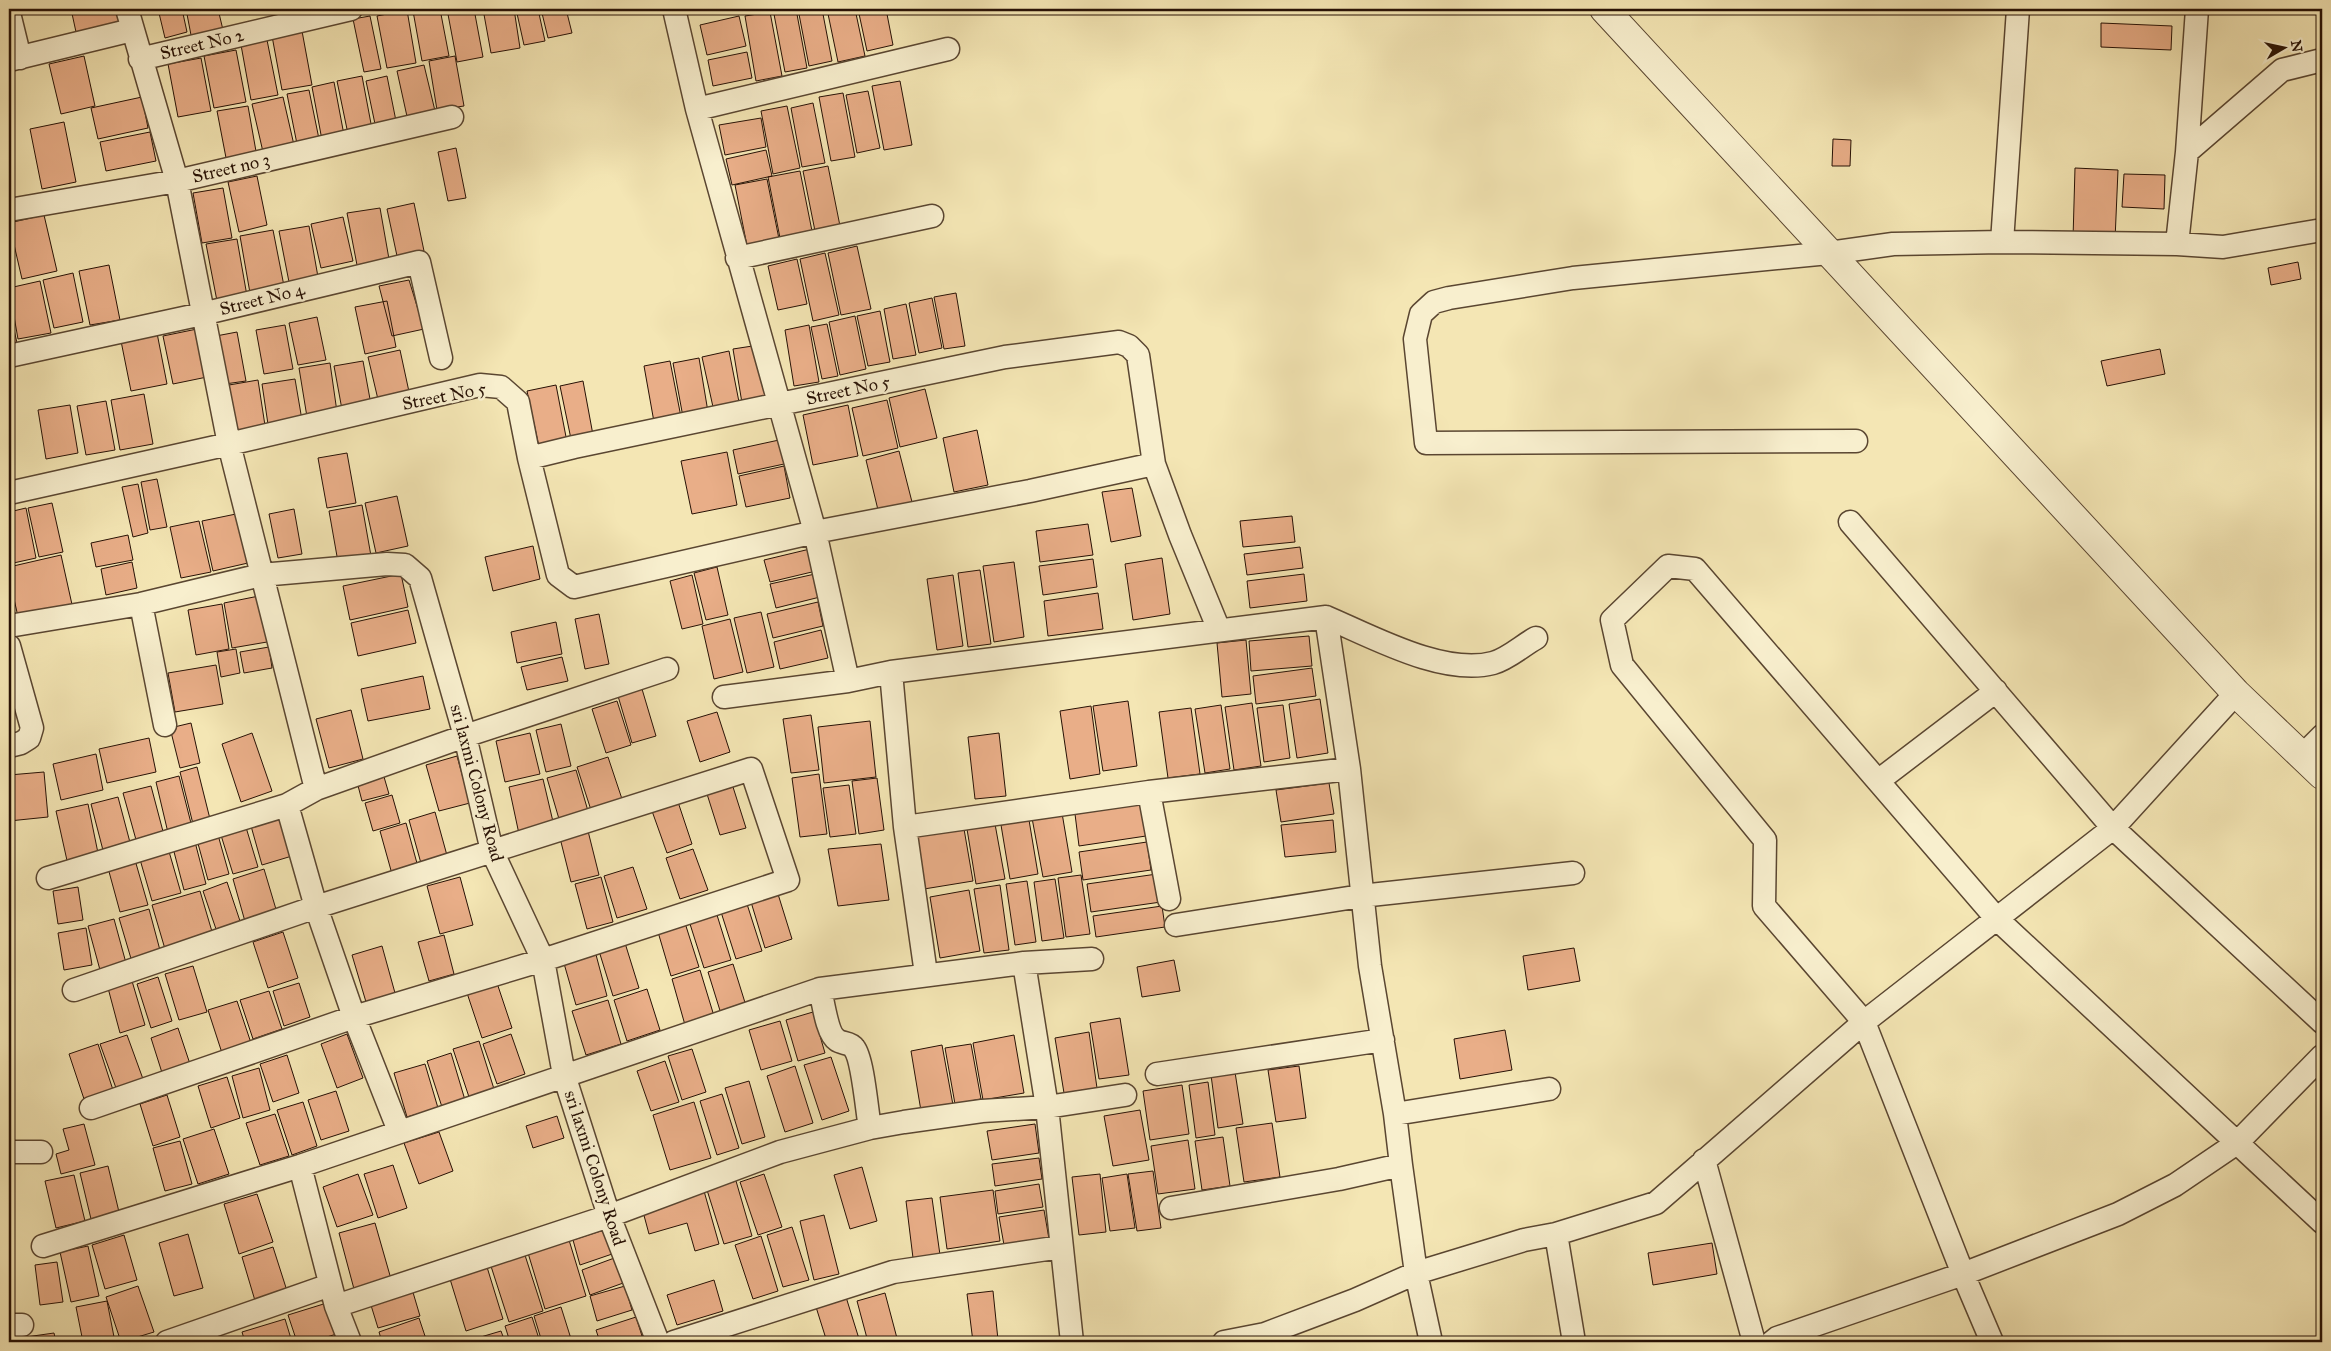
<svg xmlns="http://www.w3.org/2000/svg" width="2331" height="1351" font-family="'IM FELL Great Primer',serif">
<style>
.building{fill:#e9ae88;stroke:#271105}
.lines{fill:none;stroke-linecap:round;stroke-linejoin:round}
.minor-casing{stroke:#5a4631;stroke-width:25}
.tertiary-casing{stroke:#5a4631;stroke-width:30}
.minor{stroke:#f8efce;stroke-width:22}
.tertiary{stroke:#f8efce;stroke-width:28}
.labels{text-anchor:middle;stroke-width:5;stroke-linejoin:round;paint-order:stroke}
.street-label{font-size:18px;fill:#271105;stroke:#f8efce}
</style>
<rect width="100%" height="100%" fill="#f4e6b4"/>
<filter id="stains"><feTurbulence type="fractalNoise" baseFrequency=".004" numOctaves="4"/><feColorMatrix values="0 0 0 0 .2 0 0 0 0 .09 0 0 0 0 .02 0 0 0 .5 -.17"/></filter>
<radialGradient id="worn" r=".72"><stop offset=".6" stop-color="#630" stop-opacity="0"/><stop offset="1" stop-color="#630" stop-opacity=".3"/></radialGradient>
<path class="building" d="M71,9H119L122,23L76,32Z
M158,9H182L187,32L165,38Z
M186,9H218L223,30L191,35Z
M426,9H440L449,56L422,61L413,11Z
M447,9H474L483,57L457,62Z
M483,9H514L520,48L491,53Z
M516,9H538L545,41L524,45Z
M541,9H566L572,33L548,38Z
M773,9H796L807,68L785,72Z
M798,9H822L832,61L809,66Z
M827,9H855L865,56L838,62Z
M858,9H886L893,45L867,51Z
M407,10L416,63L387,68L377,16Z
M770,12L782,76L756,81L745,16Z
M370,16L381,69L364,72L353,19Z
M739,16L746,46L707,55L700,25Z
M2101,23L2172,26L2171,50L2101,47Z
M302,31L312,85L282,90L272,36Z
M267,40L278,95L251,100L241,45Z
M236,50L246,102L214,108L204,56Z
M747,52L752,78L713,86L708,60Z
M84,56L95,106L61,114L49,64Z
M455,56L464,106L437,110L429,61Z
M201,58L211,111L178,117L168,64Z
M424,65L436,115L408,121L397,71Z
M362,76L372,129L348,134L337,81Z
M387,76L396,121L375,124L366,81Z
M900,81L912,145L884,150L872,86Z
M334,82L344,135L322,140L312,87Z
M309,90L319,139L297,144L287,94Z
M868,91L880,148L857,153L846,95Z
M843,93L855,157L831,161L819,97Z
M142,97L148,128L98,139L91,108Z
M283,97L294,145L263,152L252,104Z
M813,103L825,163L802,167L791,108Z
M248,106L257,157L227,163L217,111Z
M787,106L800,168L773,174L761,111Z
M761,118L766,147L725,155L719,125Z
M64,122L76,182L42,189L30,129Z
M150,132L156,161L106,171L100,142Z
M1833,139L1851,140L1850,166H1832Z
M456,148L466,198L448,201L438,152Z
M766,150L772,176L732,185L726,159Z
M828,166L841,231L816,236L803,171Z
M2075,168L2118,170L2115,240L2073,239Z
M800,171L813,236L781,243L768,177Z
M2124,174L2165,175L2164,209L2122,207Z
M257,176L267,225L239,232L228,182Z
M767,179L780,244L748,251L735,185Z
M223,188L232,238L202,243L193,193Z
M414,203L424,251L397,256L387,209Z
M380,208L389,259L357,265L347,213Z
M44,215L57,271L22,279L9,223Z
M343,217L353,261L321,268L311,224Z
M309,226L318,277L289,282L279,231Z
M273,230L284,286L250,293L240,236Z
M237,239L247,296L217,301L206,244Z
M857,246L871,309L841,315L828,253Z
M825,253L839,315L813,321L800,259Z
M797,259L807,304L778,310L768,266Z
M2298,262L2301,279L2271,285L2268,268Z
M109,265L120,320L90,325L79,271Z
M73,273L83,322L54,328L43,280Z
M409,280L424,329L392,336L379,286Z
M40,281L51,333L18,339L9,288Z
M956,293L965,346L944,349L934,297Z
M932,298L942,348L919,353L909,303Z
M387,301L396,347L365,354L355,307Z
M906,304L916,355L893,359L884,309Z
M9,307L17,343L9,345Z
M880,311L890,362L868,366L857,316Z
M855,316L866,369L840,375L829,322Z
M317,317L326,360L298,365L289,323Z
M827,324L838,376L822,379L811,327Z
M285,325L293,369L264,374L256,330Z
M809,325L819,382L794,386L785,330Z
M197,329L207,377L173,384L163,336Z
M237,332L246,381L225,384L216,336Z
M157,333L167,384L131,391L121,341Z
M759,345L769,398L742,403L733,349Z
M2160,349L2165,374L2107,386L2101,361Z
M400,350L411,401L380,408L368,357Z
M729,351L739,402L713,407L702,357Z
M699,358L708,412L683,417L673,363Z
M363,361L372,410L343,415L334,366Z
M670,361L681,417L654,422L644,366Z
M330,363L337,412L307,417L299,368Z
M295,379L303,426L269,431L262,384Z
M258,380L266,432L238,437L229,385Z
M583,381L593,435L571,439L560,386Z
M556,385L567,442L539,447L527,391Z
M925,389L937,438L900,447L889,398Z
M144,394L153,444L120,450L111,400Z
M887,400L898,448L863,456L852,408Z
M106,401L115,450L86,455L77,406Z
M70,405L78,453L46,459L38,410Z
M848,405L858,456L813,465L803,415Z
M977,430L988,485L954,492L943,438Z
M779,440L784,464L738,474L733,450Z
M899,451L912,502L878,510L866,460Z
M727,452L737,505L692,514L681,461Z
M347,453L356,503L327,508L318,458Z
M784,466L790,498L746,507L739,476Z
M157,479L167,527L150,530L141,482Z
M138,484L148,533L133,537L122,487Z
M1132,488L1141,536L1111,542L1102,492Z
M397,496L408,546L376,553L365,503Z
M52,503L63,552L39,557L28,508Z
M362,505L371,556L338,562L329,511Z
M26,508L36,558L9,564V512Z
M294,509L302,554L278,558L269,514Z
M236,514L248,563L213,571L202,521Z
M1292,516L1295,542L1243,547L1240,521Z
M199,521L211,572L181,578L170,527Z
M1088,524L1093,555L1040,562L1036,531Z
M128,535L133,560L96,567L91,543Z
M533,546L540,579L493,591L485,557Z
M1300,547L1303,568L1247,575L1244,554Z
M810,549L816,571L770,582L764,560Z
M61,555L73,609L19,621L9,577V567Z
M1162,558L1170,614L1133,620L1125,564Z
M1093,559L1097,587L1043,595L1039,566Z
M132,562L137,588L106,595L101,569Z
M1014,562L1024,637L994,642L983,566Z
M717,567L728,615L706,620L694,573Z
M980,570L991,644L968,647L958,573Z
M401,574L408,607L350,620L343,586Z
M815,574L820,597L776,608L770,584Z
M1304,574L1307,601L1250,608L1247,581Z
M692,575L703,624L682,629L670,581Z
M953,575L963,646L937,650L927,579Z
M1098,593L1103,629L1048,636L1044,601Z
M259,596L267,642L232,648L224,603Z
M818,602L823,626L773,638L767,614Z
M222,604L229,649L196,655L188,610Z
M408,610L416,643L358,656L351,623Z
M761,612L774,667L747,673L734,618Z
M599,614L609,664L585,669L575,619Z
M730,619L743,672L714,679L702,626Z
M556,622L562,654L517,663L511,632Z
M821,630L828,658L780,669L774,642Z
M1309,636L1312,666L1251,671L1249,641Z
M1246,640L1251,694L1222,697L1217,643Z
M269,647L272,668L244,673L240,652Z
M236,649L240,673L221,677L217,652Z
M562,657L568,681L527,690L521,667Z
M216,665L223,704L175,712L168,673Z
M1312,668L1316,696L1256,704L1253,676Z
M423,676L430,709L368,721L361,689Z
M642,689L656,736L632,743L618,696Z
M1320,699L1328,753L1297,758L1289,704Z
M617,701L631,745L606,753L592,709Z
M1128,701L1137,766L1103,771L1093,706Z
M1252,703L1261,766L1234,770L1225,707Z
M1221,705L1230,769L1205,773L1195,709Z
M1283,705L1290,758L1264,762L1257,708Z
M1091,706L1100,774L1070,779L1060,711Z
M1191,708L1200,774L1168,778L1159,712Z
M351,710L363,759L329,768L316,719Z
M717,712L730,752L700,762L687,721Z
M811,715L819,770L791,773L783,719Z
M870,721L876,777L824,783L818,727Z
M191,723L200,763L180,768L170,728Z
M561,724L571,766L546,772L536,730Z
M252,733L272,791L241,802L222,744Z
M530,733L540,774L505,782L496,741Z
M999,733L1006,796L975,799L968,737Z
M149,738L156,772L107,783L99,749Z
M96,754L103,790L61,800L53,764Z
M457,756L470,803L439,811L426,765Z
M608,757L622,799L591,810L577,767Z
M197,767L211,823L194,828L180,772Z
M382,770L389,794L362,801L356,778Z
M576,770L588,811L559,819L547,778Z
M44,772L48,817L9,821V775Z
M819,774L827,834L800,837L792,778Z
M179,776L193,831L169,837L156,782Z
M877,778L884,830L859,834L852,781Z
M543,779L554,826L519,834L509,787Z
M1329,783L1334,814L1281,822L1276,790Z
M849,785L856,834L830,837L823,788Z
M151,786L165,839L138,847L123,793Z
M733,787L746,828L720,835L707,794Z
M392,795L400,823L373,831L365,803Z
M118,797L132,850L105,858L91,804Z
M678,802L692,844L667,853L652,811Z
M88,804L99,858L68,865L56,811Z
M1142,804L1146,836L1079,846L1075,814Z
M435,812L448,859L422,867L409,820Z
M1062,813L1072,872L1043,877L1032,818Z
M280,817L292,856L262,865L251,826Z
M1029,820L1038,874L1010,879L1001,825Z
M1333,820L1336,852L1285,857L1281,825Z
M406,823L418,867L392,874L380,831Z
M245,824L258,867L233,874L220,832Z
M995,824L1005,879L976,884L967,829Z
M964,829L973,881L924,889L915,837Z
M588,831L599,875L571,882L560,838Z
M218,835L229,874L208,880L197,840Z
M195,842L206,884L184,890L173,848Z
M1147,842L1151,870L1083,880L1079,852Z
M881,844L889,900L838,906L828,849Z
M168,848L181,893L152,901L139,856Z
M693,849L708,890L680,899L666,858Z
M135,860L148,905L120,912L108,868Z
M633,867L647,909L617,918L604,876Z
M264,869L278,916L246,925L233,879Z
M1157,874L1161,902L1091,912L1087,884Z
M1081,875L1090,934L1066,937L1058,878Z
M460,877L473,925L440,934L427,886Z
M601,877L613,922L587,929L575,884Z
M1055,879L1064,938L1042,941L1034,882Z
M1027,881L1036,942L1015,945L1006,884Z
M227,882L241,924L217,932L203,891Z
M1000,885L1009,950L984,953L974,889Z
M78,887L83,920L58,924L53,891Z
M969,890L980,951L940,958L930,897Z
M200,891L213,935L165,949L152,905Z
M778,894L792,939L765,948L751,902Z
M747,904L762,951L736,959L721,912Z
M1162,906L1165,927L1096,937L1093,916Z
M149,909L161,954L132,962L119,918Z
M717,915L731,960L704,968L690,924Z
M114,919L126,963L100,970L88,926Z
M685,923L699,967L671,976L658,932Z
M86,928L92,965L64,970L58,933Z
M283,932L298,978L268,988L253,942Z
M444,935L454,974L429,981L418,942Z
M625,943L639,988L613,996L599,951Z
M382,946L395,993L366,1002L352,955Z
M1574,948L1580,981L1528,990L1523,956Z
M595,951L607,996L576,1005L563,960Z
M1174,960L1180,991L1142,997L1137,967Z
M733,964L747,1009L722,1017L708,972Z
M193,966L207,1012L179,1020L165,974Z
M700,970L714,1016L685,1025L672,979Z
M158,977L172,1021L151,1028L137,984Z
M132,981L145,1025L120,1033L108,988Z
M299,983L310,1017L284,1026L273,991Z
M497,983L512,1028L482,1038L467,993Z
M647,989L660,1030L627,1041L614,1000Z
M269,991L282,1029L253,1039L240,1000Z
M608,1000L621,1044L586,1055L572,1011Z
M237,1001L251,1043L222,1053L208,1010Z
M813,1012L825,1053L798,1061L786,1020Z
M1120,1018L1129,1075L1099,1079L1090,1023Z
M780,1021L792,1061L761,1070L749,1030Z
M178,1028L192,1070L164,1079L151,1038Z
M1505,1030L1512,1070L1460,1079L1454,1039Z
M1089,1032L1097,1088L1064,1093L1055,1038Z
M347,1034L363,1078L337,1088L321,1044Z
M511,1034L525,1074L497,1084L483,1044Z
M127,1035L143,1079L116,1088L100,1044Z
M1014,1035L1024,1093L983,1100L973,1043Z
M479,1041L494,1089L469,1097L453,1049Z
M98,1044L113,1090L84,1099L69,1054Z
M971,1044L981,1099L955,1104L945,1048Z
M942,1045L953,1105L921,1111L911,1051Z
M692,1049L706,1092L682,1100L668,1056Z
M451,1053L465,1100L442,1107L427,1061Z
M287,1055L299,1093L273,1102L260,1064Z
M831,1057L849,1111L822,1120L804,1065Z
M665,1061L679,1102L651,1111L637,1071Z
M425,1064L438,1108L407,1117L394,1073Z
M795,1066L813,1123L785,1132L767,1076Z
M1299,1066L1306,1118L1276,1122L1268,1070Z
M259,1068L270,1110L243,1118L232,1076Z
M1235,1072L1243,1124L1218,1128L1211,1075Z
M227,1077L240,1118L211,1128L198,1086Z
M749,1081L765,1137L742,1144L725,1088Z
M1208,1082L1215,1135L1196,1138L1189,1085Z
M1182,1085L1189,1134L1150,1140L1143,1091Z
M336,1091L349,1131L321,1140L308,1100Z
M722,1094L739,1148L717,1155L700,1101Z
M167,1095L180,1137L153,1146L140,1104Z
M303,1102L317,1146L292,1155L277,1110Z
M694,1102L711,1158L670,1170L653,1115Z
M1140,1110L1149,1160L1113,1166L1104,1116Z
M275,1114L289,1156L260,1165L246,1123Z
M557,1116L564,1138L533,1148L526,1126Z
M1272,1123L1280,1177L1244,1182L1236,1128Z
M84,1124L95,1165L61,1174L56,1154L69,1150L63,1129Z
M1035,1124L1039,1153L992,1160L987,1131Z
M214,1129L229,1174L198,1184L183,1139Z
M439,1132L453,1171L419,1184L404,1143Z
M1223,1137L1230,1186L1202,1190L1195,1141Z
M1188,1140L1195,1189L1158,1194L1151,1146Z
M180,1141L192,1184L165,1191L153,1148Z
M1039,1158L1042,1179L995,1186L992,1164Z
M393,1165L407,1208L378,1218L364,1174Z
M108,1166L119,1212L91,1219L80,1173Z
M862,1167L877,1221L850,1229L834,1175Z
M1153,1171L1161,1228L1137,1231L1128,1174Z
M358,1174L373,1215L337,1227L323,1187Z
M764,1174L782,1227L758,1235L740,1182Z
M1100,1174L1106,1232L1079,1235L1072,1177Z
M1127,1174L1135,1228L1110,1231L1102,1178Z
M74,1175L85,1221L56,1228L45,1181Z
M736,1181L752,1236L724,1244L707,1190Z
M1039,1184L1043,1207L998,1214L995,1191Z
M993,1190L1000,1241L947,1249L940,1197Z
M704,1191L719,1244L695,1251L687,1223L649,1234L642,1208Z
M257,1194L273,1242L239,1254L224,1204Z
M932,1198L940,1255L913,1258L906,1201Z
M1044,1210L1049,1239L1004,1245L999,1217Z
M824,1215L839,1274L814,1280L800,1221Z
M375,1223L391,1279L354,1289L339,1233Z
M792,1227L809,1280L783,1287L767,1235Z
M610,1228L618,1252L580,1265L573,1240Z
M188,1234L203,1288L174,1296L159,1243Z
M124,1235L137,1280L105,1289L92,1245Z
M761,1236L778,1291L753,1299L735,1245Z
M569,1240L586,1296L545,1309L528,1253Z
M1712,1243L1717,1274L1653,1285L1648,1253Z
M88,1246L99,1296L71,1302L60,1252Z
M273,1247L288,1294L256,1304L242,1257Z
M523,1249L543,1311L509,1322L489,1260Z
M617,1257L626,1282L590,1295L582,1270Z
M57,1262L63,1302L40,1305L35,1265Z
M487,1267L503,1319L466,1331L450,1279Z
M714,1280L723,1311L677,1325L667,1295Z
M138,1286L154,1332L121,1342L106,1297Z
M625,1286L632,1310L597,1321L590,1296Z
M412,1289L420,1316L378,1328L370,1302Z
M993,1291L998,1340L973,1342L967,1294Z
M885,1293L898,1342H868L857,1301Z
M846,1297L860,1342H827L816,1307Z
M107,1301L115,1342H83L76,1307Z
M330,1302L340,1333L310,1342H297L288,1315Z
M561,1307L572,1342H542L534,1316Z
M532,1317L540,1342H510L505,1326Z
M636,1317L643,1339L633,1342H600L596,1330Z
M419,1318L427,1342H382L379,1332Z
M285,1319L292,1342H245L242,1332Z
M501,1331L505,1342H475L474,1339Z
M54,1333L56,1342H27L26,1337Z"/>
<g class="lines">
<g class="minor-casing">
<path id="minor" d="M674,9L697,109L948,49
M9,13L20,58
M140,59L351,9
M9,60L132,30
M697,109L815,532L848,681
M2187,152L2282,70L2322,60
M9,210L177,181L452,117
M2002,242L2018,9
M2177,244L2187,152L2197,9
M737,258L932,216
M9,356L202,314L419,262L441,358
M1856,441L1426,443L1415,339L1421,314L1434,302L1449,298L1573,278L1829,253L1893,244L2002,242L2177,244L2223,247L2322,230
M529,458L558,575L574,587L815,532L1030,491L1154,464
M9,493L229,444L480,385L501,387L518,402L529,458L574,447L1005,357L1119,342L1129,346L1138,355L1154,464L1180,535L1219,630
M1850,522L2113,828L2322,1022
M141,604L165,725
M9,626L141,604L261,575L387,564L405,565L420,578L465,736L492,851L543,960L564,1075L609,1216L658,1342
M9,646L32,728L29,738L21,743L9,746
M891,672L905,827L926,974
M724,697L848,681L891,672L1326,617
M2301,757L2322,736
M1878,781L1996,691
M316,789L465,736L667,669
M1149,792L1169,899
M287,805L316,907L354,1017L399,1131
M905,827L1149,792L1349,769
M48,878L287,805L316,789L229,444L177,181L127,9
M1176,925L1361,896L1573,873
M1024,963L1092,959
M820,989C823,1001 827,1034 837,1040C842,1044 850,1042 854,1048C863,1059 867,1112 870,1128
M74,990L316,907L751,769L788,880L543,960L354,1017L91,1108
M1157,1074L1383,1040
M1395,1114L1549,1089
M9,1152H41
M1704,1160L1754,1342
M1401,1165L1395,1114L1370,966L1349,769L1326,617C1373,637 1443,676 1493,663C1508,659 1523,645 1536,638
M300,1166L336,1306L350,1342
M1171,1208L1339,1179L1401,1165L1416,1273L1431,1342
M1556,1234L1574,1342
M43,1246L300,1166L820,989L1024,963L1047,1107L1072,1342
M336,1306L609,1216L780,1152L870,1128L904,1122L982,1111L1047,1107L1125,1095
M9,1325H22
M167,1342L330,1285
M674,1342L893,1272L1061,1247
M1224,1342L1265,1334L1355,1300L1416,1273L1524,1240L1556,1234L1656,1203L1864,1022L2113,828L2236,693
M1772,1342L1777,1338L1963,1274L2118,1214L2175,1185L2237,1143L2322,1056
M1992,1342L1963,1274L1864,1022L1764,906L1765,840L1622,665L1612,620L1668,566L1695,569L1997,919L2322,1222"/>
</g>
<g class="tertiary-casing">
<path id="tertiary" d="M1604,9L2236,693L2322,775"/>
</g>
<use href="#minor" class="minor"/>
<use href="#tertiary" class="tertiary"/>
</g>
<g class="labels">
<g class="street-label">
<text transform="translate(202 44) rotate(-13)" y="6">Street No 2</text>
<text transform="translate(231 168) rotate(-13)" y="6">Street no 3</text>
<text transform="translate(262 299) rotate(-14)" y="6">Street No 4</text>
<text transform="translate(848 390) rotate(-12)" y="6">Street No 5</text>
<text transform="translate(444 396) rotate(-11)" y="6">Street No 5</text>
<text transform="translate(477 783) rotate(75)" y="6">sri laxmi Colony Road</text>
<text transform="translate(595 1168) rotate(72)" y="6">sri laxmi Colony Road</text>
</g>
</g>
<rect width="2331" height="1351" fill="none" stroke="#f4e6b4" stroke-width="30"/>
<rect x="10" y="10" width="2311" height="1331" fill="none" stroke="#271105" stroke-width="2.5"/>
<rect x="15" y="15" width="2301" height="1321" fill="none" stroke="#271105"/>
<g transform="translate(2284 48) rotate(81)" stroke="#f8efce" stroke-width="4" paint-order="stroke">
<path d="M0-4L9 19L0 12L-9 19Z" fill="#271105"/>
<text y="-8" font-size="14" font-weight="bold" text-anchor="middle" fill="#271105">N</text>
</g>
<rect width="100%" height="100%" filter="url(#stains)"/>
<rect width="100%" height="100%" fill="url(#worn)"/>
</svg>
